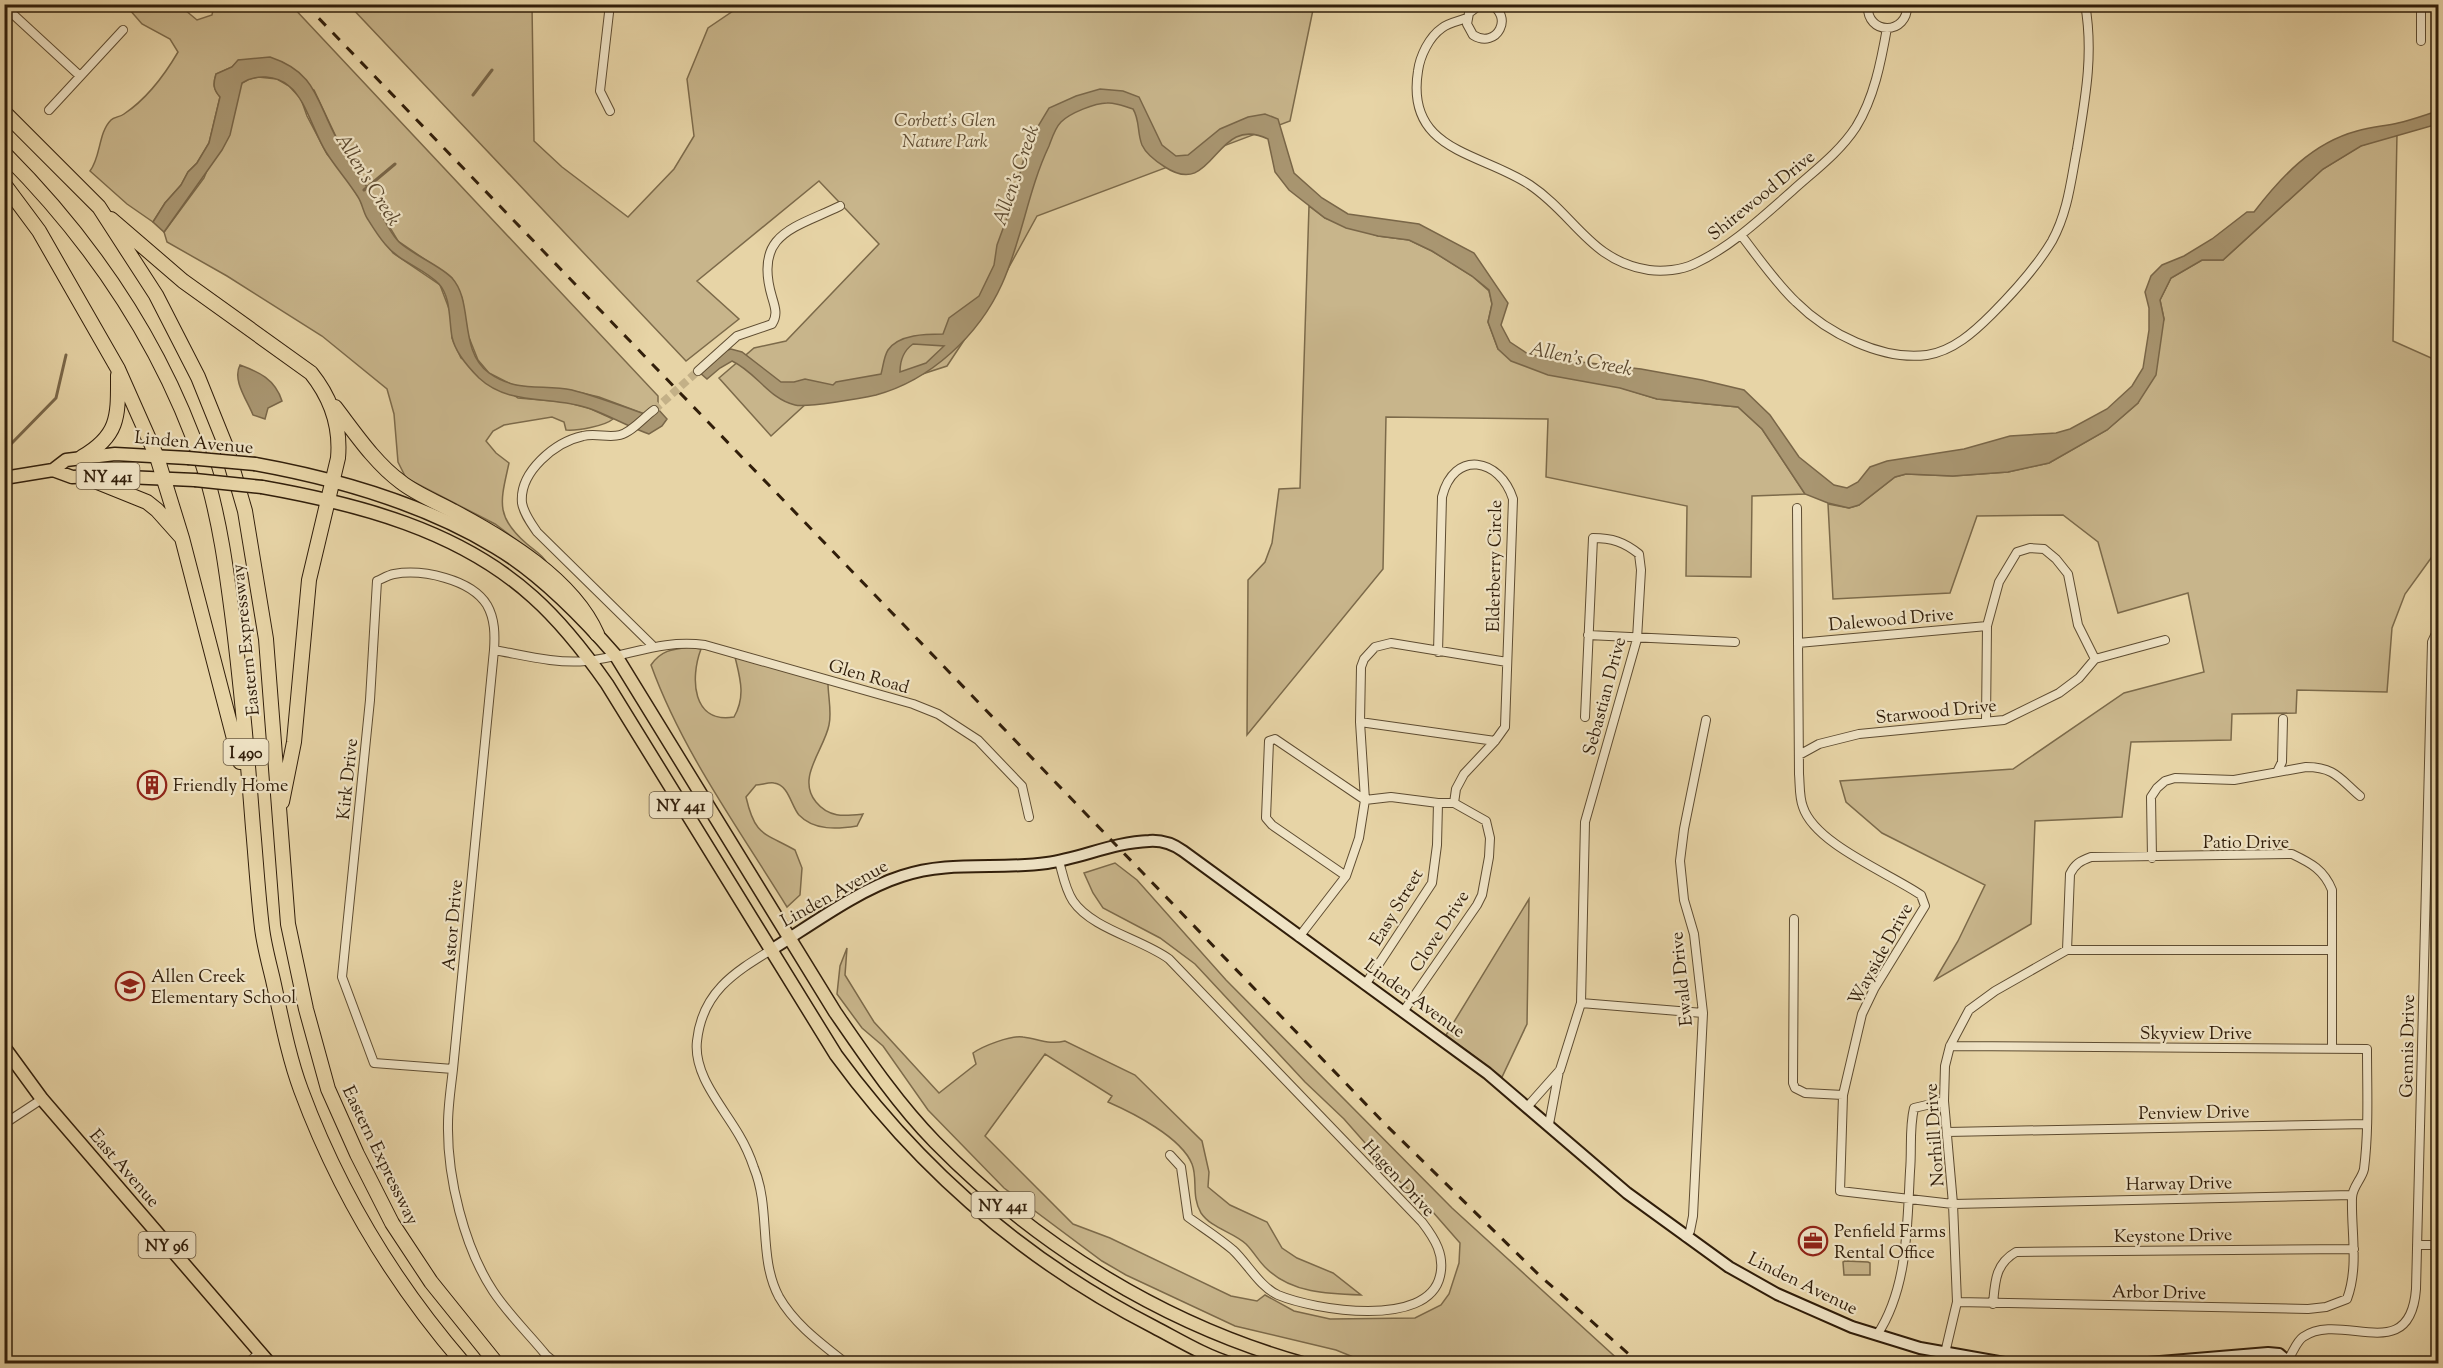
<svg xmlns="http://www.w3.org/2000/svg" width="2443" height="1368" font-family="'Sorts Mill Goudy',serif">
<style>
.green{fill:#c8b58b;stroke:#7c6a4a;stroke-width:1.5}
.water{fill:#a99671;stroke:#796648;stroke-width:1.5;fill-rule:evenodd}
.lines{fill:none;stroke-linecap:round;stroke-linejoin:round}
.stream{stroke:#796648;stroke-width:3}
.street-tunnel{stroke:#c3b087;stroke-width:8;stroke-dasharray:8 4;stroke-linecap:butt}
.street-casing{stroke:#5e4c31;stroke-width:10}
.secondary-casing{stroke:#311e0a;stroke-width:14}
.primary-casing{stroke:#311e0a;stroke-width:15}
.highway-casing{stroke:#311e0a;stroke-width:16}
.street{stroke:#efe3c5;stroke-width:8}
.secondary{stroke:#efe3c5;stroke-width:10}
.primary{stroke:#e7d4a6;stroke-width:12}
.highway{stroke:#e7d4a6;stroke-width:14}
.rail{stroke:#311e0a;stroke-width:3;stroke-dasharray:10 10;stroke-linecap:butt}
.primary-bridge-casing{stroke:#311e0a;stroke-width:15;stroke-linecap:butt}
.primary-bridge{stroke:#e7d4a6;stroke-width:12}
.labels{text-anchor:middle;stroke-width:4.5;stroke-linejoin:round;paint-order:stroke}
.shield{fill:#efe3c5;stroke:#6a5942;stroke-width:1.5}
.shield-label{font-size:16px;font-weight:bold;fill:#311e0a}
.park-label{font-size:18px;font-style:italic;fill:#5e4b31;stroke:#efe3c5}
.street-label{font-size:18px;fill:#311e0a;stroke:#efe3c5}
.poi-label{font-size:18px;fill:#311e0a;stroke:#efe3c5;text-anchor:start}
.water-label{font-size:20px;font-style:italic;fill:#5b482e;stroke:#efe3c5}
</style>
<rect width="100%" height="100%" fill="#e7d4a6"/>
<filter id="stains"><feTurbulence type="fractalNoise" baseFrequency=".00333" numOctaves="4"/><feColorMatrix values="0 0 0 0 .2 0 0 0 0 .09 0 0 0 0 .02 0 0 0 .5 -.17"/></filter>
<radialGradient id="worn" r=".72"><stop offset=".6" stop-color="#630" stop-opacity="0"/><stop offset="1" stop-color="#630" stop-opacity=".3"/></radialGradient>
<path class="green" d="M105,5H179L197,20L212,15L214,5H291L658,396V409L650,416L599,397L569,390L537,389L513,385L489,373L478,360L468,335L462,298L452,278L398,241L338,141L314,90L239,60L232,67L216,74C213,84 213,89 220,97L209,143L197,163L188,172L181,185L165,203L153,222L127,204L90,171C101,157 98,133 111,120C114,117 120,117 124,114C148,98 164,76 178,52L170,39L142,24L129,9Z
M349,5H532L534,141L562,167L628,217L674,169L694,136L687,79L708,28L742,5H1314L1290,121L1037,216L992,298L947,366L879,388L807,403L771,436L719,378L754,348L786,341L879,244L819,181L697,281L739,319L686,361Z
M258,77L277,79L289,86L301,99L307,116L327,154L338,166L360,199L367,217L393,253L440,285L451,314L452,338L461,358L518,398L566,402L591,409L613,419C605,426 577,431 566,430L564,422L552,417L504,425L493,431L486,441L496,453L509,463C501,500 494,516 527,544C534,550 543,555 547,563L495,524L406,478L398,462L394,414L387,389L322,336L227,276L167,242L164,232L204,178L242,83L249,79Z
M2397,134L2393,341L2438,361V553L2434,554L2405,594L2392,628L2387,692L2297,690L2296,713L2232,714L2231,740L2131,742L2122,817L2035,821L2031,924L1935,980L1958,941L1985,885L1882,833L1846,802L1840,781L2013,769L2124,693L2204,672L2188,593L2118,613L2098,542L2063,515L1977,516L1950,593L1833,599L1828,504L1849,508L1859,505L1895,477L1906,474L1953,476L2008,472L2049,463L2107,430L2138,403L2164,319L2160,300L2171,278L2202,260H2223L2323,169L2360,146Z
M1309,206L1325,218L1378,236L1409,240L1432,251L1472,276L1489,291L1492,304L1488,322L1498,349L1657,399L1738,407L1762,429L1805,494L1752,496L1751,577L1686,576L1687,506L1546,477L1548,419L1386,417L1383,569L1247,735L1248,580L1265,562L1272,543L1279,489L1300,488Z
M690,647L701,649C690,678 692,724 734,717C746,696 740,678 735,657L828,683C828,696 832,712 829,725C824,750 796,778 816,802C829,818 844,816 863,814L857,826C838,829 814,831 799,815C791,806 789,785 774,783C769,782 761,785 756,785L746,797C755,836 763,832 795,850L802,868L800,895L787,907C739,829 682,751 651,665C661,650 673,649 690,647Z
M1115,863L1137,880L1226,980L1452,1208L1622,1363H1383L1363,1361L1336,1350L1235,1326L1126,1275L1102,1261L1004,1188L928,1110L883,1046L862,1028L837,994L840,966L847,948L845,975L874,1022L939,1093L976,1064L973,1053C983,1046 1011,1035 1023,1037C1039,1039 1049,1045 1065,1041L1135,1075L1202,1141L1209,1172L1208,1187L1230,1205L1267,1222L1282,1248L1297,1258L1333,1273L1361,1295C1328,1294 1292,1293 1267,1269C1259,1262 1254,1252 1246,1244C1233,1232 1211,1228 1201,1213C1191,1196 1198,1179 1192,1164C1181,1137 1133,1113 1108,1102L1112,1096L1045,1054L985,1136L1073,1224L1110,1238L1231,1296L1257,1301L1265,1295L1294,1311L1330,1319L1415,1318L1441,1305L1449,1294L1459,1263L1460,1243L1432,1211L1395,1177L1344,1119L1305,1082L1195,964L1160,938L1103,908L1093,893L1084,873Z
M1529,899L1527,1024L1502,1077L1446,1035Z
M1845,1261L1868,1262L1870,1263V1275H1844L1843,1262Z"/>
<path class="water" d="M270,57C318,73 316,102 338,141C349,161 363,179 374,199C381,213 388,231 399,242C413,255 441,266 452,278C474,302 458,350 489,373C517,393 543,384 572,390C599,397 624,407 650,416L658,409L667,419L662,426L649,434C629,427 610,416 591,409C553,395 510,407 479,378C468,367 455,352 452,337C449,321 451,297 439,284C424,268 399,262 385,244C378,236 372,226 367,218C363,211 362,203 358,197C348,181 336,168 326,152C314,133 305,98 289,86C276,75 256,74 242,83L230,135L222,150L164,232L153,222L165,203L181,185L188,172L197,163L209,143L220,97C213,89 213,84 216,74L232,67L238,60Z
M1100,89L1123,91L1139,97L1162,145L1176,156L1188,155L1220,129L1248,117L1265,114L1278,119L1294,173L1322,198L1348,214L1419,224L1474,253L1508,303L1501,325L1510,342L1528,354L1547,358L1641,369L1702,380L1744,390L1770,415L1799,457L1834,485L1847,488L1858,482L1870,467L1887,461L1964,449L2010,436L2056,433L2070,429L2107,409L2132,386L2143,368L2149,330V308L2145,292L2151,276L2162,265L2184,256L2212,239L2247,212H2254C2281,177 2312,143 2357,131C2371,127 2385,126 2398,123C2412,120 2425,115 2438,111V124L2361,146L2323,169L2223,260H2202L2171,278L2160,300L2164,319L2156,375L2138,403L2107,430L2049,463L2008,472L1953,476L1906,474L1895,477L1859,505L1849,508L1828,503L1805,494L1762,429L1738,407L1657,399L1620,388L1548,375L1511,361L1498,349L1488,322L1492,304L1489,290L1472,276L1432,251L1409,240L1378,236L1346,228L1325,218L1289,190L1275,172L1268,139C1214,113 1215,200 1165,167C1157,162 1146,154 1142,145C1137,133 1140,120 1133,109C1125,107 1116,102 1107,103C1095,103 1070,113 1061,122C1055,128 1052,138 1049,146C1028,190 1022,240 1002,284C979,335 931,380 876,395C863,398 806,408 795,405C769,399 756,372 732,361L720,368L707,379L699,372L724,351L731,349L742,352L781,382H794L805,379L833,385L836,382L881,374C883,367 884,356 888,350C899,334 927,334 943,334L949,318L979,296L994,265L997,245L1012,204L1024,158L1037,128L1049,108L1076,96ZM913,344L944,346L926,363L900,372C900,360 903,351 913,344Z
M240,365C259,372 275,379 282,401L268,408L265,419L253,415C247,400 232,380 240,365Z"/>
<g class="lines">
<path class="stream" d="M473,95L492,70
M364,190L395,164
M4,456L11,444L56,398L66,355"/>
<path class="street-tunnel" d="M654,410L698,371"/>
<g class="street-casing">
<path id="street" d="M1481,4L1469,13L1467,24L1473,35C1497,50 1515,15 1489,4
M1868,4C1865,36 1909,36 1907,4
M4,6L80,76
M1467,18C1459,21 1448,23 1442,28C1429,37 1420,56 1418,71C1405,152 1481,152 1530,185C1575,215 1590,261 1649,270C1663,272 1681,270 1694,264C1731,247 1761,218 1792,191C1814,171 1839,153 1856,127C1874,98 1881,62 1887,28
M2421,41V4
M49,110L123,30
M610,111L600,91L610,4
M1741,235C1758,257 1775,282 1796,302C1827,333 1882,361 1927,355C1953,351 1974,332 1992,314C2014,292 2036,268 2052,241C2068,212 2071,180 2077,149C2085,100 2094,54 2085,4
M698,371L737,336L772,324C778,315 775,307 772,297C753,233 795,228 840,206
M1797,508L1799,774C1800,784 1799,797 1803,807C1815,844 1889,873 1921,895L1925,906L1874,989L1862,1014L1843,1095L1840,1191L1953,1204L2352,1195
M1588,635L1735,642
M1798,643L1987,626
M652,645L537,532C531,523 524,514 522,503C519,472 555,442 583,436C595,433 609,438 620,435C632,432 644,417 654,410
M494,650C523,655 556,664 586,661C629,657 659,639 705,645L913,704L938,714L978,740L1022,786L1029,817
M1438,652L1442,497C1454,449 1500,458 1513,499L1505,727L1495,741L1464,774L1456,789L1454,803
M1986,721L1987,626L1999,582L2017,552L2030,548L2044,549L2056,559L2068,574L2078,625L2095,659
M1360,722L1495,741
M1799,755L1819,744L1859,734L2004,720L2059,693L2079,678L2095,659L2165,640
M2277,772L2282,762L2283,719
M1365,800L1391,797L1438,803H1454L1486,821L1490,838L1489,857L1482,895L1477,905L1403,1012
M2152,858L2151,797L2157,788L2165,781L2175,778L2234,780L2306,767C2335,767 2340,779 2360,796
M1059,861C1063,875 1065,889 1073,901C1092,929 1142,939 1169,959L1422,1222C1435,1239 1445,1255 1440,1276C1428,1329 1314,1310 1278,1295C1260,1287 1247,1263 1233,1250C1219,1238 1203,1228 1188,1217L1181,1167L1170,1155
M1346,876L1272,825L1266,818L1269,741L1275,739L1365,800
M1794,919L1793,1083L1795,1088L1805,1093L1843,1095
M1299,937L1346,876L1359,838L1365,800L1360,722L1361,667L1364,659L1375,647L1391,643L1507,662
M771,950C733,973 702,993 697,1041C693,1075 723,1107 739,1135C745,1145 750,1156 754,1168C771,1209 758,1258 779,1297C795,1325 822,1344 847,1364
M2067,950L2070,874C2075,864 2080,861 2091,857L2292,854C2311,863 2324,870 2332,890V1049
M1365,985L1432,883L1437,845L1438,803
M1581,1003L1703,1013
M1950,1046L2367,1049C2367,1089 2369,1129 2364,1169C2362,1179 2352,1187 2352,1198C2351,1231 2359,1267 2347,1299L2326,1307L2308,1309L1957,1302
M453,1069L374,1063L342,977L370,700L377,581C382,579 388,575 394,574C422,569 471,579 487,605C495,619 495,635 494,650L453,1069C451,1087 448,1106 448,1124C447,1177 464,1247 493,1291C508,1314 529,1334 546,1355L557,1364
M1528,1106L1560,1070L1581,1003L1585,822L1637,639L1641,570L1639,554C1624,542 1612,538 1593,538L1585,717
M4,1124L42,1099
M1549,1124L1559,1071
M1947,1132L2367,1124
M1686,1237L1690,1231L1693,1216L1703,1013L1694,934L1684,900L1680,861L1684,829L1706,720
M2417,1245H2438
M1993,1304C1995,1282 1995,1264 2016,1252L2354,1249
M1877,1335C1908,1288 1907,1227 1910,1171C1912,1150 1909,1129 1914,1108L1944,1101
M1945,1353L1957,1302L1953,1204L1944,1101L1945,1066L1950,1046L1969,1010L1995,991L2067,950H2332
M2288,1359C2293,1353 2296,1342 2303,1337C2342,1310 2410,1368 2416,1289L2432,642L2438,629
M247,1364L260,1352"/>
</g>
<g class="secondary-casing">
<path id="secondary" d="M771,950C811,925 858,890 902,876C949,860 999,870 1047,863C1081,858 1115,842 1149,841C1162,840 1173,844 1183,851L1487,1073L1627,1193L1729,1267L1777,1294L1852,1327L1920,1348L2010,1364
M2136,1364L2268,1353L2279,1354L2291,1364"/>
</g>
<g class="primary-casing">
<path id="primary" d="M255,464C338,479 422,503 495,547C539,573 583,618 616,656L835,1012C866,1057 897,1103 935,1142C1037,1246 1165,1325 1305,1364
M53,470L66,460L115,454L188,458
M4,478L53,470L72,477L103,476L195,480
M262,487C358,504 459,530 533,597C561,622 586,654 607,684L836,1055C920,1170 1027,1262 1154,1327C1179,1340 1205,1356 1232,1364
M4,1047L42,1099L270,1364"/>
</g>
<g class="highway-casing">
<path id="highway" d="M4,112L99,207L156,295L198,377L227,449L245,511L266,639L288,924L306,1009L328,1089L357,1154L392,1223L431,1282L497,1364
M4,153C92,241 163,346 203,465C220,518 227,574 234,629C242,695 248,762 253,828C256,861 258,895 262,928C264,945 269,963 273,980C281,1016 288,1055 301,1090C338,1190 394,1283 464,1364
M4,184L39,231L118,369L157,457L182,538
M111,219L183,281L311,373C331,398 341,425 338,458L309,580L294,742L282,802
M335,407C355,433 375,463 401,482C416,494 437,502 453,511C504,538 573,579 597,634
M82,457C120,435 118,415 118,375
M85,477L147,502L157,510L182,538L240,762"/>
</g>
<use href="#street" class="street"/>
<use href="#secondary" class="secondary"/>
<use href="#primary" class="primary"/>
<use href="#highway" class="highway"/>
<path class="rail" d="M305,4L1385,1124L1538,1274L1640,1364"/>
<g class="primary-bridge-casing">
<path id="primary-bridge" d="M188,458L255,464
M195,480L262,487"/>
</g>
<use href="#primary-bridge" class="primary-bridge"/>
</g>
<defs>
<g id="building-ring" transform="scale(1.5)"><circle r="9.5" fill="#efe3c5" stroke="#8f2418" stroke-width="1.5"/><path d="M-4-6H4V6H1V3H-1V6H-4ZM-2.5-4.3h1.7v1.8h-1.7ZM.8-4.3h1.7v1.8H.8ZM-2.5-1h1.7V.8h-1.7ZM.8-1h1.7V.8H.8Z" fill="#8f2418"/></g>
<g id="school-ring" transform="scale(1.5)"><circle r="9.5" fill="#efe3c5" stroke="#8f2418" stroke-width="1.5"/><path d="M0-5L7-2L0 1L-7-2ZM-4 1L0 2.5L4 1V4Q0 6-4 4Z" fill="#8f2418"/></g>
<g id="office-ring" transform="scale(1.5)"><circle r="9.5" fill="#efe3c5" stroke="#8f2418" stroke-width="1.5"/><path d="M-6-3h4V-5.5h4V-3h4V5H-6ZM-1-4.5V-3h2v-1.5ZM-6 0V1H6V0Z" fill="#8f2418"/></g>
</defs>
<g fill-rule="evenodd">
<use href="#building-ring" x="152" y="785"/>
<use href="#school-ring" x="130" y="986"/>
<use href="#office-ring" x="1813" y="1241"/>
</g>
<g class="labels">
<g class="shield">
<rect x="76.5" y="463" width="63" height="26" rx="4.5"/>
<rect x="223.5" y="739" width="45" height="26" rx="4.5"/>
<rect x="649.5" y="792" width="63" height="26" rx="4.5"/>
<rect x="971.5" y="1192" width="63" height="26" rx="4.5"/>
<rect x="138.5" y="1232" width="57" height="26" rx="4.5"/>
</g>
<g class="shield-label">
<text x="108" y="482">NY 441</text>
<text x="246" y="758">I 490</text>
<text x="681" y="811">NY 441</text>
<text x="1003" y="1211">NY 441</text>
<text x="167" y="1251">NY 96</text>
</g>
<g class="park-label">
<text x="945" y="126">Corbett's Glen<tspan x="945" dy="21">Nature Park</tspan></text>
</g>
<g class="street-label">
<text transform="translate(1761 195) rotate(-39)" y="6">Shirewood Drive</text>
<text transform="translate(194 442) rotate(5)" y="6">Linden Avenue</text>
<text transform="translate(1494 566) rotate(-89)" y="6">Elderberry Circle</text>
<text transform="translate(1891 619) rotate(-5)" y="6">Dalewood Drive</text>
<text transform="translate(245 640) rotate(-96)" y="6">Eastern Expressway</text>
<text transform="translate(869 676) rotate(16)" y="6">Glen Road</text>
<text transform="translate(1604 696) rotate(-75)" y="6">Sebastian Drive</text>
<text transform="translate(1936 711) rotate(-6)" y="6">Starwood Drive</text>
<text transform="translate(347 779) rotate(-84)" y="6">Kirk Drive</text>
<text x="2246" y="848">Patio Drive</text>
<text transform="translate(834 893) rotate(-29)" y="6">Linden Avenue</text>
<text transform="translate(1396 907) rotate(-59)" y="6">Easy Street</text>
<text transform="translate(452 925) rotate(-85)" y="6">Astor Drive</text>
<text transform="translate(1439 931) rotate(-57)" y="6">Clove Drive</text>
<text transform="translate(1880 954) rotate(-61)" y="6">Wayside Drive</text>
<text transform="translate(1681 979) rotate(-96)" y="6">Ewald Drive</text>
<text transform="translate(1415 998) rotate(36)" y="6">Linden Avenue</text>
<text x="2196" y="1039">Skyview Drive</text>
<text transform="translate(2407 1046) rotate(-89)" y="6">Gennis Drive</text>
<text transform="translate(2194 1112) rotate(-1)" y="6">Penview Drive</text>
<text transform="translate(1934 1135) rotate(-94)" y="6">Norhill Drive</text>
<text transform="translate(381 1155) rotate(64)" y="6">Eastern Expressway</text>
<text transform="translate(125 1168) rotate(49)" y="6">East Avenue</text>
<text transform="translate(1399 1178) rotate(47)" y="6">Hagen Drive</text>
<text transform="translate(2179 1183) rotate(-1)" y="6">Harway Drive</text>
<text transform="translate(2173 1235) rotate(-1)" y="6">Keystone Drive</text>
<text transform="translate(1803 1283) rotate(26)" y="6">Linden Avenue</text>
<text transform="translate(2159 1292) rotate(1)" y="6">Arbor Drive</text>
</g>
<g class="poi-label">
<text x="173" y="791">Friendly Home</text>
<text x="151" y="982">Allen Creek<tspan x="151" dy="21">Elementary School</tspan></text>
<text x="1834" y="1237">Penfield Farms<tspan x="1834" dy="21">Rental Office</tspan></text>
</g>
<g class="water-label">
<text transform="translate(1015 175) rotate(-71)" y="7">Allen's Creek</text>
<text transform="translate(369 179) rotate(58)" y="7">Allen's Creek</text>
<text transform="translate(1581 358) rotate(12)" y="7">Allen's Creek</text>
</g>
</g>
<rect width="2443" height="1368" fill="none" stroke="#e7d4a6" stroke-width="24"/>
<rect x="6" y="6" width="2431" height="1356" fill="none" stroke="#311e0a" stroke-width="3"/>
<rect x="12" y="12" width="2419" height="1344" fill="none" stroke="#311e0a" stroke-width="1.5"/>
<rect width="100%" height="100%" filter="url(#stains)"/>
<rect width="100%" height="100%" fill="url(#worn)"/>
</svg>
